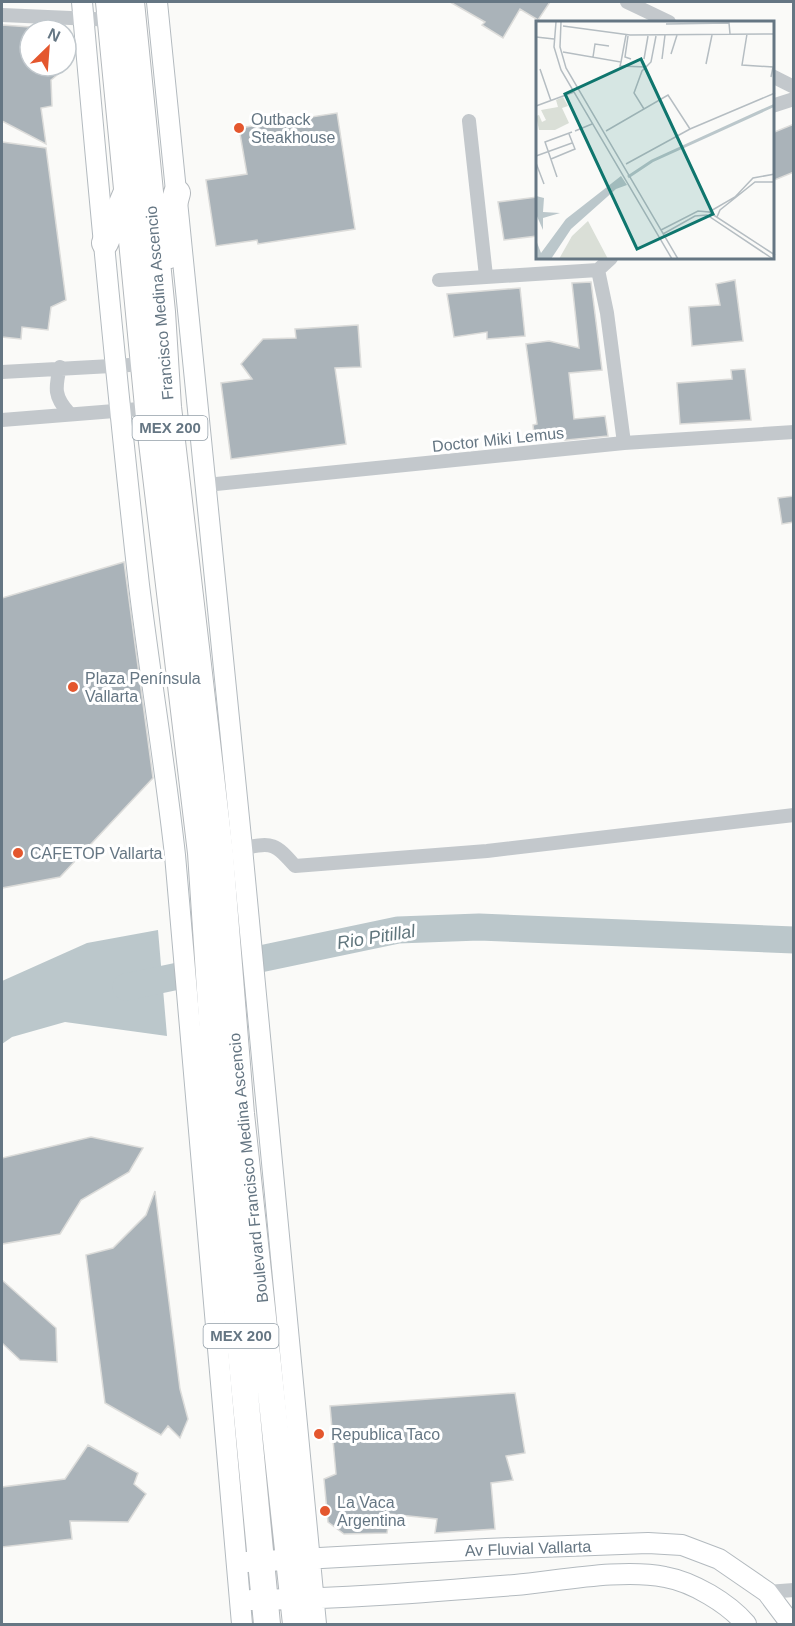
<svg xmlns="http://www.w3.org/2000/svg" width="795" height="1626" font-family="Helvetica,sans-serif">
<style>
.water{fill:#bbc7cb}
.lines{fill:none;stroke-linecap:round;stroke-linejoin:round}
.river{stroke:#bbc7cb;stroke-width:27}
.building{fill:#aab3b9;stroke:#dcdcda;stroke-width:1.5}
.secondary-casing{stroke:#b3babf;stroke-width:22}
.highway-casing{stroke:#b4b9bd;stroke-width:28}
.street{stroke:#c3c8cc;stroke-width:14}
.secondary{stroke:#fff;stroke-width:20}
.highway{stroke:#fff;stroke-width:26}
.poi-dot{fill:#e4572e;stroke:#fff;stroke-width:2}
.labels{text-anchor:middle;stroke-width:6;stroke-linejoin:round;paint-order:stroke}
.shield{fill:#fff;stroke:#939fa8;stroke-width:1.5}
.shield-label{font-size:15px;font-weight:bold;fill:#657683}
.poi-label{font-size:16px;fill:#657683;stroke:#fff;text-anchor:start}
.street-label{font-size:16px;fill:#657683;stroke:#fff}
.water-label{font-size:18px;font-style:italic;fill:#60757c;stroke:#fff}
.inset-river{fill:none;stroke:#bbc7cb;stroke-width:3}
.inset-road{fill:none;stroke:#b5bdc2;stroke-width:1.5}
.view{fill:#0f766e;fill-opacity:0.15;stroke:#0f766e;stroke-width:3}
.inset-edge{fill:none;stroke:#657683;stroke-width:3}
</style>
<rect width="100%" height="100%" fill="#fafaf8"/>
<path class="water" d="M158,930L167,1036L65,1022L12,1037L2,1044V981L87,943Z"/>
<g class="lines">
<path class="river" d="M126,987L398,930L479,927L794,940"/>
</g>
<path class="building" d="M450,2H550L538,20L520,9L503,38L482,25L485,22Z
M2,25L30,27V66H68L51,80L52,106L41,108L46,144L2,121Z
M337,113L355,229L258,244L257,240L216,246L206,180L247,174L239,128Z
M794,124V172L772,181V133Z
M2,142L46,148L66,300L51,307L48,330L22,327L21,339L2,337Z
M537,197V236L504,240L498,202Z
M735,280L743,341L692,346L689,307L720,305L716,284Z
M591,282L602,370L569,373L574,419L605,416L608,436L535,443L533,425L537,424L526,344L549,341L579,348L572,283Z
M520,288L525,336L487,339V332L454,337L447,294Z
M358,325L361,367L335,368L346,444L231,459L221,383L252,379L241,364L263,339L296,338L295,329Z
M745,369L751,420L680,424L677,383L732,379L731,370Z
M794,496V522L782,524L778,498Z
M124,562L153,778L60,877L2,888V598Z
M91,1137L143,1148L129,1172L81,1200L60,1234L2,1244V1158Z
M155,1191L180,1389L188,1419L180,1438L168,1426L161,1435L105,1403L86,1255L113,1248L146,1215Z
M2,1280L56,1328L57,1362L20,1360L2,1343Z
M515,1393L525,1453L506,1456L513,1480L491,1483L495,1529L435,1533L437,1519L390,1514L387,1533L344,1534L328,1522L324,1479L336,1474L330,1406Z
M88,1445L138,1473L134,1484L146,1494L128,1522L70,1521L72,1539L2,1547V1487L65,1479Z"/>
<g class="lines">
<g class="secondary-casing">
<path id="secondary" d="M82,2C99,196 117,391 139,585C150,675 165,765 175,855L242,1624
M157,2L242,848L316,1624
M247,1562L486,1549L648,1543L682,1545L719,1559L767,1592L791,1624
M251,1600C339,1599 428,1592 515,1585C559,1581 622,1568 665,1577C693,1582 728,1603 746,1624"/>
</g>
<g class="highway-casing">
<path id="highway" d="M109,2L149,417L201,853L218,1111L267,1624
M131,2L162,312L168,407L220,854L241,1114L296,1624
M105,243L126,194
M169,255L171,215L177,193"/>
</g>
<path class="street" d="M627,2L669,22
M2,15L116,20
M772,76L794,87
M772,106L794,99
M469,121L486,276
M611,258L598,270L607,313L624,443
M439,280L598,270
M60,367C55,388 54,397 69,413
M2,372L148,364
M2,420L152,408
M206,485L624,443L794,432
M242,848C273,843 274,842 295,866L487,851L794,815
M767,1592L794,1590"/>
<use href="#secondary" class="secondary"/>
<use href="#highway" class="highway"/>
</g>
<g class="poi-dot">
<circle cx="239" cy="128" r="6"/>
<circle cx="73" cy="687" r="6"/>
<circle cx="18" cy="853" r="6"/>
<circle cx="319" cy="1434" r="6"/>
<circle cx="325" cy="1511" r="6"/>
</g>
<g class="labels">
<g class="shield">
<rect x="132.5" y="416" width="75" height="24" rx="4.5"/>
<rect x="203.5" y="1324" width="75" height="24" rx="4.5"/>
</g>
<g class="shield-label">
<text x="170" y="433">MEX 200</text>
<text x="241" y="1341">MEX 200</text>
</g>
<g class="poi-label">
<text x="251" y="125">Outback<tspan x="251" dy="18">Steakhouse</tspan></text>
<text x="85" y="684">Plaza Península<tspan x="85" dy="18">Vallarta</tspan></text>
<text x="30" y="859">CAFETOP Vallarta</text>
<text x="331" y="1440">Republica Taco</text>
<text x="337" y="1508">La Vaca<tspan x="337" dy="18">Argentina</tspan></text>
</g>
<g class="street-label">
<text transform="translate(159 303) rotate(-95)" y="6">Francisco Medina Ascencio</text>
<text transform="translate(498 439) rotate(-6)" y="6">Doctor Miki Lemus</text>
<text transform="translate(248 1168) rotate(-96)" y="6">Boulevard Francisco Medina Ascencio</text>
<text transform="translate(528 1548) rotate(-2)" y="6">Av Fluvial Vallarta</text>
</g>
<g class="water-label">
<text transform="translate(376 937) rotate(-9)" y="6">Rio Pitillal</text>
</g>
</g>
<g transform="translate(536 21)">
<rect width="238" height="238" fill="#fafaf8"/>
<path d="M27,76L32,85L26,87L33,102L19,109H3L0,95L3,94L6,101L10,99L5,89L22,86L20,79ZM52,200L72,238H23L36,215Z" fill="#dadfd7"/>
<path d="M85,155L91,164L80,168L35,208L15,238H0V219L5,232L30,198ZM0,175L8,177L7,191L24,192L7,197V209L0,193Z" fill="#bbc7cb"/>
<path class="inset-river" d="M92,156L116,140L239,84"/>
<path class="inset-road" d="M20,1L18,26L25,49L136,238M25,1L24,26L30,47L142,238M130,3L193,2L194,13M27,5L94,14L239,13M211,13L206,44L237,46L235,56M92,15L89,36L95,38M0,16L18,18M27,31L85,41L84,45L110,46M135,33L141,14M57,36L59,23L73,25M108,38L112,15M126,38L129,14M85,41L90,14M170,43L176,14M4,48L15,80M0,85L38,71M108,88L98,72L106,50L115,41L120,15M39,110L56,103M70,110L132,74L154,108M0,135L36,122M15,138L39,128L33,113M0,142L8,163M90,143L154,108L239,72M21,156L9,121L36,111M173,191L199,176L217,157L239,153M181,196L184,189L219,161H239M125,209L162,190L173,191L239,234M127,213L159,195L171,194L237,238"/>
<path class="view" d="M105,38L177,193L101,228L29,73Z"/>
<rect width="238" height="238" class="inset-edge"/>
</g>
<rect width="795" height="1626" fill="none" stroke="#657683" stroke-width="6"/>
<g transform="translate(48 48) rotate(25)"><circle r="28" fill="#ffffff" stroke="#c1c8cd" stroke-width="1.5"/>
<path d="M0-4.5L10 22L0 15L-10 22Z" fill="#e4572e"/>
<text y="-9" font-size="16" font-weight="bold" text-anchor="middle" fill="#657683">N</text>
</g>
</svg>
